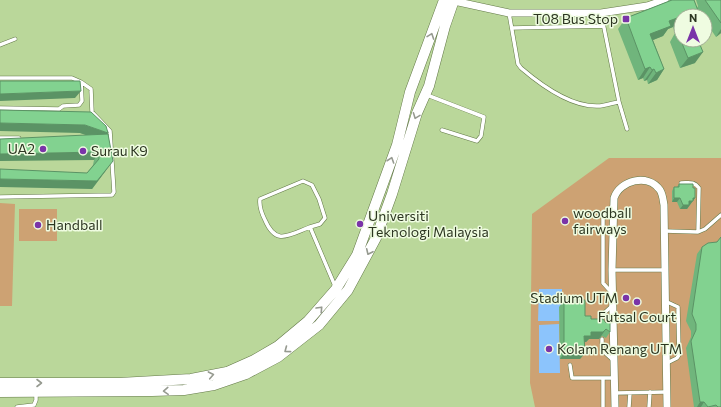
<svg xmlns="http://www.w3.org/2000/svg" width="721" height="407" font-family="Commissioner,sans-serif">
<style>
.built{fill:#bad79a;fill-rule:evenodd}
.green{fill:#cda273}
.water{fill:#8cc4fc}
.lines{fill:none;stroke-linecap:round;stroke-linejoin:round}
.lane-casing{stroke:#637948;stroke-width:4.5}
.street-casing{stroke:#637948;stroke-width:8}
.secondary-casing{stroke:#637948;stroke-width:11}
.lane{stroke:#fff;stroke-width:3.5}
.street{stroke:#fff;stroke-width:7}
.secondary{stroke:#fff;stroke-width:10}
.wall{fill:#70b57c}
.shaded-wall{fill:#5b9365}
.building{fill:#82d290;stroke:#5b9365}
.oneway{stroke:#969a90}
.poi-dot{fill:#7a34a8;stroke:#effce1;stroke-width:1.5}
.labels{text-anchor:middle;stroke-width:3;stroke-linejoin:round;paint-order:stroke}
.poi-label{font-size:14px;fill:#2c3621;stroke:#effce1;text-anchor:start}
</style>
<rect width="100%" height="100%" fill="#c7e0ab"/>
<path class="built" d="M0,0H721V407H0ZM681,16H705V40H681Z"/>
<path class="green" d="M609,158H721V407H535L530,383L532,214Z
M0,203L15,204L12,306H0Z
M19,209H57V241H19Z"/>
<path class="water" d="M539,289H562V321H538Z
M559,324L560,373H539V325Z"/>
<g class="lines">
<g class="lane-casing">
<path id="lane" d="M509,13L518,64L521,68C542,86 572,108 600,106C606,105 613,103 619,102L601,13
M512,28L603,26
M0,45L15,39
M0,78H72L81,82L82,101L79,105L63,106L59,109L0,108
M427,95L484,117L481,136L477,141L442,130
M619,102L627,129
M0,138H19
M681,183C689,183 694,181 699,188L698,232
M0,197L112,195L114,192L110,131L92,112L91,89L81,82
M310,227C289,235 276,246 265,220C262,214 259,206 260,199L303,181L312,185L319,199L325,218L320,224L310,227L335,286
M665,231L698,232L705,229L721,215
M612,270H665
M612,293L603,283V218L604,213L613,206
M665,301L678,307L679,355L677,358L667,363
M602,323V315L613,305
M602,339V350L613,360
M570,365L572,378H615
M615,393L666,392
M17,407L34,405L36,400V394
M603,407V378
M629,407L630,393
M649,407L650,392"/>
</g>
<g class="street-casing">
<path id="street" d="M454,1L509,13H601L647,6L665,0
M615,407L612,270L614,198C620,180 648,173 660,190C663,195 663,200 664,205L667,407"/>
</g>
<g class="secondary-casing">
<path id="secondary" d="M0,383H119L191,379L227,372L254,360L278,346L308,321L336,289L357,255L397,145L410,92L444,0
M0,392L152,391L184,390L214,385L246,374L278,357L319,325L348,290L376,238L392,194L417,113L429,86L445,26L454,0"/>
</g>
<use href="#lane" class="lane"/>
<use href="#street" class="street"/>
<use href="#secondary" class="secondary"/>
</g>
<path class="wall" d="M670,0H694L697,8L698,6L696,0H721V33L716,37L705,21V16H701L699,12L681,16V40L695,63L680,68L670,42L675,33L673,27L668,29L663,36L653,40L664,69L657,80L648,84L647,80L644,81L643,78L638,80L618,29L626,18L669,1Z
M0,110L108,133L107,135V169L92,189L87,173L93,165L94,160L88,135L80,133Z
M679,184L693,188L695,198L687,209H680L677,202H672V191L674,187H677Z
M717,242L721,407H694L686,348L691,337V331L686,321L697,254L702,247Z
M564,300L585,316L610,332L606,338L602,336L599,339H589L586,342H584L585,353L580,359H560L559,307Z"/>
<path class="shaded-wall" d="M680,17L673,27L668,29L663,36L643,44L650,34L669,21Z
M721,29V33L716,37Z
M703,52L695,63L680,68L688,58Z
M650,67L643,78L638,80L645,69Z
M654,69L647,80L644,81L652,70Z
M664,69L657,80L648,84L656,73Z
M81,91L75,98L0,101V94Z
M0,123L85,125L108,133L103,141L80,133L0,131Z
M99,152L94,160L0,161V154Z
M113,161L92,189L0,187V179L97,181Z
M674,198H680L677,202H672Z
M693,198H695L687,209H680L683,205L689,201Z
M606,329L599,339H589L586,342H580L584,336L591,332Z
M564,353H585L580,359H560Z
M700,402H704L701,407H697Z"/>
<path class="building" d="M672,0H694L700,16H681V18L680,17L669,21L671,26L650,34L664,69L656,73L654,69L652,70L650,67L645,69L626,18Z
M705,0H721V23Z
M681,29V40H698L703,52L688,58L677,31Z
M0,81H80L81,91L0,94Z
M0,110L91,112L106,126L108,133L85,125L0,123Z
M108,134L113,161L97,181L0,179V169L87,173L99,159V152L0,154V139Z
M679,184H693V188H695V198H693V201H689V205H683L680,198H674V187H679Z
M721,237V407H718L716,405L708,407L704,402H700L691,341L696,330V324L692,314L702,247L708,243L717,242Z
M564,300H585V316H591V319H603L606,323L610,319V332L606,329L603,332H591V336H584L585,353H564Z"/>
<defs><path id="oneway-chevron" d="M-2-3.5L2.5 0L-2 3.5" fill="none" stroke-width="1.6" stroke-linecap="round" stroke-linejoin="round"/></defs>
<g class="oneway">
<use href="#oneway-chevron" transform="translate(431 36) rotate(-70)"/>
<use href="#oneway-chevron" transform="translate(416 116) rotate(111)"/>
<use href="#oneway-chevron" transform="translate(391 160) rotate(-71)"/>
<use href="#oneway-chevron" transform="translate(369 252) rotate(115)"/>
<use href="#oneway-chevron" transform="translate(320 309) rotate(-47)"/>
<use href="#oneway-chevron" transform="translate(287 350) rotate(143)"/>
<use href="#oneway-chevron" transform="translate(211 375) rotate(-11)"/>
<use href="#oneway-chevron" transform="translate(39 383)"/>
<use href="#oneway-chevron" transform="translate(166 391) rotate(177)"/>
</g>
<g class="poi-dot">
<rect x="622" y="15" width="8" height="8" rx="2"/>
<circle cx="43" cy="149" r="4"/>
<circle cx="83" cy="151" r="4"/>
<circle cx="565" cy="221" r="4"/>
<circle cx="360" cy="224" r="4"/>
<circle cx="38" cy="225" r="4"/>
<circle cx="626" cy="298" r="4"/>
<circle cx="637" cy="302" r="4"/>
<circle cx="549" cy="349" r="4"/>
</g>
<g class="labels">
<g class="poi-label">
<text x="618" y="24" text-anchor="end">T08 Bus Stop</text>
<text x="35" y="154" text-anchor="end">UA2</text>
<text x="91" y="156">Surau K9</text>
<text x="573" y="218">woodball<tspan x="573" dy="16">fairways</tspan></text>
<text x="368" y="221">Universiti<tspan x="368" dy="16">Teknologi Malaysia</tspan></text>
<text x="46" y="230">Handball</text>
<text x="618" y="303" text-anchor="end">Stadium UTM</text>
<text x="637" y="322" text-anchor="middle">Futsal Court</text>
<text x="557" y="354">Kolam Renang UTM</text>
</g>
</g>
<g transform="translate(693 28)"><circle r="19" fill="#effce1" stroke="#a1ad94"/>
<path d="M0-3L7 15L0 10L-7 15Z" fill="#7a34a8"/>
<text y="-6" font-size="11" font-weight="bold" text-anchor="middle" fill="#2c3621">N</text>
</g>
</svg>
